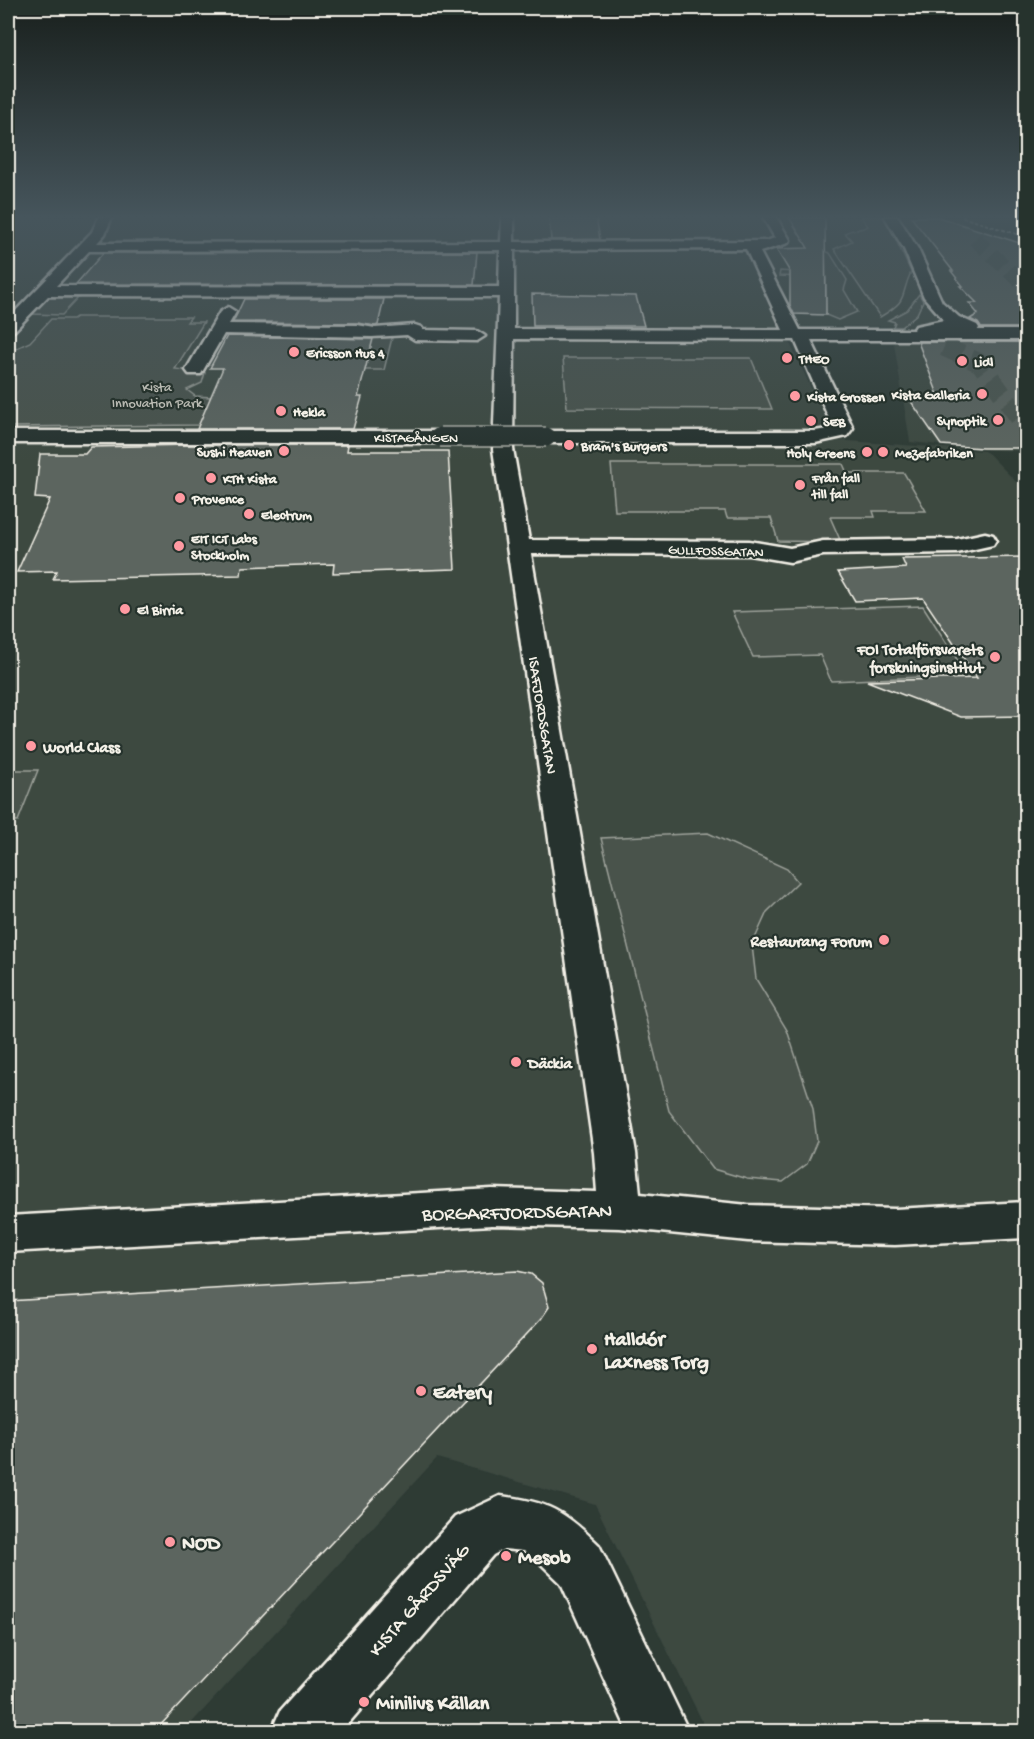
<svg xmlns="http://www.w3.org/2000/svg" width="1034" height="1739" font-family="'Gochi Hand',sans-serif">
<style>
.built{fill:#3c4841}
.green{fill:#48524c;stroke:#9ea29a;stroke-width:1.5}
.building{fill:#5c655e;stroke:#f4f1e8;stroke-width:1.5}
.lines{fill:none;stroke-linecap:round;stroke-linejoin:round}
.minor-tunnel{stroke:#4c564f;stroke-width:15;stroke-dasharray:15 8;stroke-linecap:butt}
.major-tunnel{stroke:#4c564f;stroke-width:19;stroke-dasharray:19 10;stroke-linecap:butt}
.minor-casing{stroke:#f4f1e8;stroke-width:5}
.major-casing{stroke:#f4f1e8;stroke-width:5}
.minor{fill:#26332d;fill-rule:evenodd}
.major{fill:#26332d;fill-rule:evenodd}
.rail{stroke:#f4f1e8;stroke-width:2;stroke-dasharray:4 2;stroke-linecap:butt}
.minor-bridge-casing{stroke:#f4f1e8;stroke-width:21;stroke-linecap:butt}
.minor-bridge{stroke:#26332d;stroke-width:19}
.poi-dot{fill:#ff9aa2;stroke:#26332d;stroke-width:2}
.labels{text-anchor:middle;stroke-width:4.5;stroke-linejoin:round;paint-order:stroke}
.far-poi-label{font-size:14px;font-weight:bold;fill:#f4f1e8;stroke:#26332d;text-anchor:start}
.far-park-label{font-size:14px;fill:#b8b9b1;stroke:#26332d}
.far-street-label{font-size:14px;fill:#f4f1e8;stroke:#26332d}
.poi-label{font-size:16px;font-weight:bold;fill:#f4f1e8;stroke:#26332d;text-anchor:end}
.street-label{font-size:16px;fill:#f4f1e8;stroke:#26332d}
.near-street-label{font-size:20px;fill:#f4f1e8;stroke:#26332d}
.near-poi-label{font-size:20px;font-weight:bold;fill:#f4f1e8;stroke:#26332d;text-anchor:start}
</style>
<rect width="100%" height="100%" fill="#2e3b34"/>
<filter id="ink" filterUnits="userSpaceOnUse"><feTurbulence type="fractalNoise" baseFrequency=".0167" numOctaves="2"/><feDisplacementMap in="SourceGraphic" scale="12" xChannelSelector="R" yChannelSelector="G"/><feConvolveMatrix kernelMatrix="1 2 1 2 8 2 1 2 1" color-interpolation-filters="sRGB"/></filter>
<g filter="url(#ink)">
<path class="built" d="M8,217H945L1026,243V326L782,327L836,440L984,451L989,454L1026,492V1731H707L595,1504L437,1458L184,1731L8,1732Z
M893,338H1026V451L990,450L910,442Z"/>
<path class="green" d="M861,217H885L911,272C899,298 910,299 880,317L834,249L852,241L845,233C853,228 860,231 868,226Z
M820,249L830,253L847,280L844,290L857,312L838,320L826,315V278L779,276L780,271L796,272Z
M919,294L923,301L917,314L901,327H893L895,322L888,320L907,310Z
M47,297H79L62,315L31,314Z
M76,317H191L187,322H204L175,369L205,373L202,383L187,390L195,396L211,397L199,425L8,427V352L30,342L51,319H73Z
M394,330L384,370H364L372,332Z
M563,358H751L772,409L567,408Z
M611,464H843L847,473H904L926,511H873L875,517H830L841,542L778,541L771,518H727L725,511H615Z
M923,606L967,675L831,681L820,655L753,657L732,612Z
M8,770H38L18,821H8Z
M708,833L787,869L798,882L767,912L752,945L756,979L787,1030L813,1109L817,1141L807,1164L783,1182L747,1179L713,1169L669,1111L601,838Z"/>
<path class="building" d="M549,217H596L600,239L551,240Z
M789,217H825L826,315L794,314L790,305V272L776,249L808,248Z
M911,217H938L1026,245V328H981L978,323L970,319L978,314L969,303H977L960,286H963L951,271H953Z
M477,252L474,285L76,284L103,253Z
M532,294L636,296L644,326H533Z
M244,299H384L378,325L375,326L357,323L233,322Z
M227,336L373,339L358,397H362L353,429H197L223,368H210Z
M918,342H1026V448H982L941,445L910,400H940Z
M190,445H348L347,451H448L455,569L333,573L334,564L242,567L241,575L53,579L57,571L17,572L50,499L35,498L40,454H85L91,447Z
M1026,557V716L961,717L867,681L977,678L923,598L855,601L838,572L906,568L902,559Z
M517,1271L531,1274L542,1283L549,1307L541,1319L155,1731H8V1301Z"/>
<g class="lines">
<path class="minor-tunnel" d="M975,239L1026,286"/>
<path class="major-tunnel" d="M944,347L980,363L1026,427"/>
<g class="minor-casing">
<path id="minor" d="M99,217H112L105,234L97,243L501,242L502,217H514V242L766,241L775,238L763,217H776L790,240L788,243L760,252L800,330H1026V340H811L853,428L847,436L815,443H546L539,441L536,437L539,433L546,431H815L833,428L795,340L514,339L513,449L529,540L749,541L790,548L823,541L957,539L985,533L993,535L996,540L993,545L957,553L823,555L790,562L749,555L531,554L636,1153L640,1194L748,1205L895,1209L1026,1202V1238L895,1245L748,1241L620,1228L492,1225L8,1252V1216L492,1189L597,1192L594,1153L493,449L499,297L48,296L14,331L8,333V319L92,232ZM746,249L783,330L514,329V250ZM500,250L499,287L56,286L89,251Z
M228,307L236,312L229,324L357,325L375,328L415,325L421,327L423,330L477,331L485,336L477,341L415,340L407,335L372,337L224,334L201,374H189L186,370L220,312Z
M8,431H440L447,433L450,437L447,441L440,443H8Z
M500,1496C549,1502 564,1511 599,1545L689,1732H628L561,1583L537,1560L524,1551L504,1549L493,1555L341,1732H271L280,1711L455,1517Z"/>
</g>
<g class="major-casing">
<path id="major" d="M885,217H898L918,249L942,302L959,317L977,325L979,328L977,331L940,330L922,334L916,332L914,329L916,326L944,320L924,297L904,249Z"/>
</g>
<use href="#minor" class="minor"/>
<use href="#major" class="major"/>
<path class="rail" d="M962,217L1026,237"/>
<g class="minor-bridge-casing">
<path id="minor-bridge" d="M440,437H546"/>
</g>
<use href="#minor-bridge" class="minor-bridge"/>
</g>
</g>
<linearGradient id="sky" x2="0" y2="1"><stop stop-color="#19201d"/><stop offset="0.47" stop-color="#46555c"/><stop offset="1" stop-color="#46555c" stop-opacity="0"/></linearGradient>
<rect width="1034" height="461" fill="url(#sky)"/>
<g class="poi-dot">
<circle cx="294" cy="352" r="6"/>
<circle cx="787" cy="358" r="6"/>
<circle cx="962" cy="361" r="6"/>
<circle cx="982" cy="394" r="6"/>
<circle cx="795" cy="396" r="6"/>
<circle cx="281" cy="411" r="6"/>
<circle cx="998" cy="420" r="6"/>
<circle cx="811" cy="421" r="6"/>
<circle cx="569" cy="445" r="6"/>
<circle cx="284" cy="451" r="6"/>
<circle cx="867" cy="452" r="6"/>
<circle cx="883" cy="452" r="6"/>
<circle cx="211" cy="478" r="6"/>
<circle cx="800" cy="485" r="6"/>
<circle cx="180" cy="498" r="6"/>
<circle cx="249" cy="514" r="6"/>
<circle cx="179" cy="546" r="6"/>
<circle cx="125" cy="609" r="6"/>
<circle cx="995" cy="657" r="6"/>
<circle cx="31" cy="746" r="6"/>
<circle cx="884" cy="940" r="6"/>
<circle cx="516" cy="1062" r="6"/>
<circle cx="592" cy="1349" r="6"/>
<circle cx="421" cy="1391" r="6"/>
<circle cx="170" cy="1542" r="6"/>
<circle cx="506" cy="1556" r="6"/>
<circle cx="364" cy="1702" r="6"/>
</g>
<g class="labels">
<g class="far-poi-label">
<text x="306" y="357">Ericsson Hus 4</text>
<text x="799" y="363">THEO</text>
<text x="974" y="366">Lidl</text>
<text x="970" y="399" text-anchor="end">Kista Galleria</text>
<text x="807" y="401">Kista Grossen</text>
<text x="293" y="416">Hekla</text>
<text x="986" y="425" text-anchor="end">Synoptik</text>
<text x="823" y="426">SEB</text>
<text x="581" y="450">Bram's Burgers</text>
<text x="272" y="456" text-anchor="end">Sushi Heaven</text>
<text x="855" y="457" text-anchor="end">Holy Greens</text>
<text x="895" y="457">Mezefabriken</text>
<text x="812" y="482">Från fall<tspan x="812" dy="16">till fall</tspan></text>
<text x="223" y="483">KTH Kista</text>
<text x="192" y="503">Provence</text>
<text x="261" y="519">Electrum</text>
<text x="191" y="543">EIT ICT Labs<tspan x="191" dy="16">Stockholm</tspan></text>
<text x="137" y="614">El Birria</text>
</g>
<g class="far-park-label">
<text x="157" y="391">Kista<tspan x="157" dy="16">Innovation Park</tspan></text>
</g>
<g class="far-street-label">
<text x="416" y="442">KISTAGÅNGEN</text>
<text transform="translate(716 550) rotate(2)" y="5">GULLFOSSGATAN</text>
</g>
<g class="poi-label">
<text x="983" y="654">FOI Totalförsvarets<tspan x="983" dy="18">forskningsinstitut</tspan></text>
<text x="43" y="752" text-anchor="start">World Class</text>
<text x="872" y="946">Restaurang Forum</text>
<text x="528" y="1068" text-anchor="start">Däckia</text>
</g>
<g class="street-label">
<text transform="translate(544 715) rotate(81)" y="6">ISAFJORDSGATAN</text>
</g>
<g class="near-street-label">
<text transform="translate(517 1211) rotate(-1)" y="7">BORGARFJORDSGATAN</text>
<text transform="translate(418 1599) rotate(-49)" y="7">KISTA GÅRDSVÄG</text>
</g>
<g class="near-poi-label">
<text x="604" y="1345">Halldór<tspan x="604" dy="23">Laxness Torg</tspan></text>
<text x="433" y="1398">Eatery</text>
<text x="182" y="1549">NOD</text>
<text x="518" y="1563">Mesob</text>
<text x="376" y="1709">Minilivs Källan</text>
</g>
</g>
<rect width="1034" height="1739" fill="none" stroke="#26332d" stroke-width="30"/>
<rect x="15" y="15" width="1004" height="1709" fill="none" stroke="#f4f1e8" stroke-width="2" filter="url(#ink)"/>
</svg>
